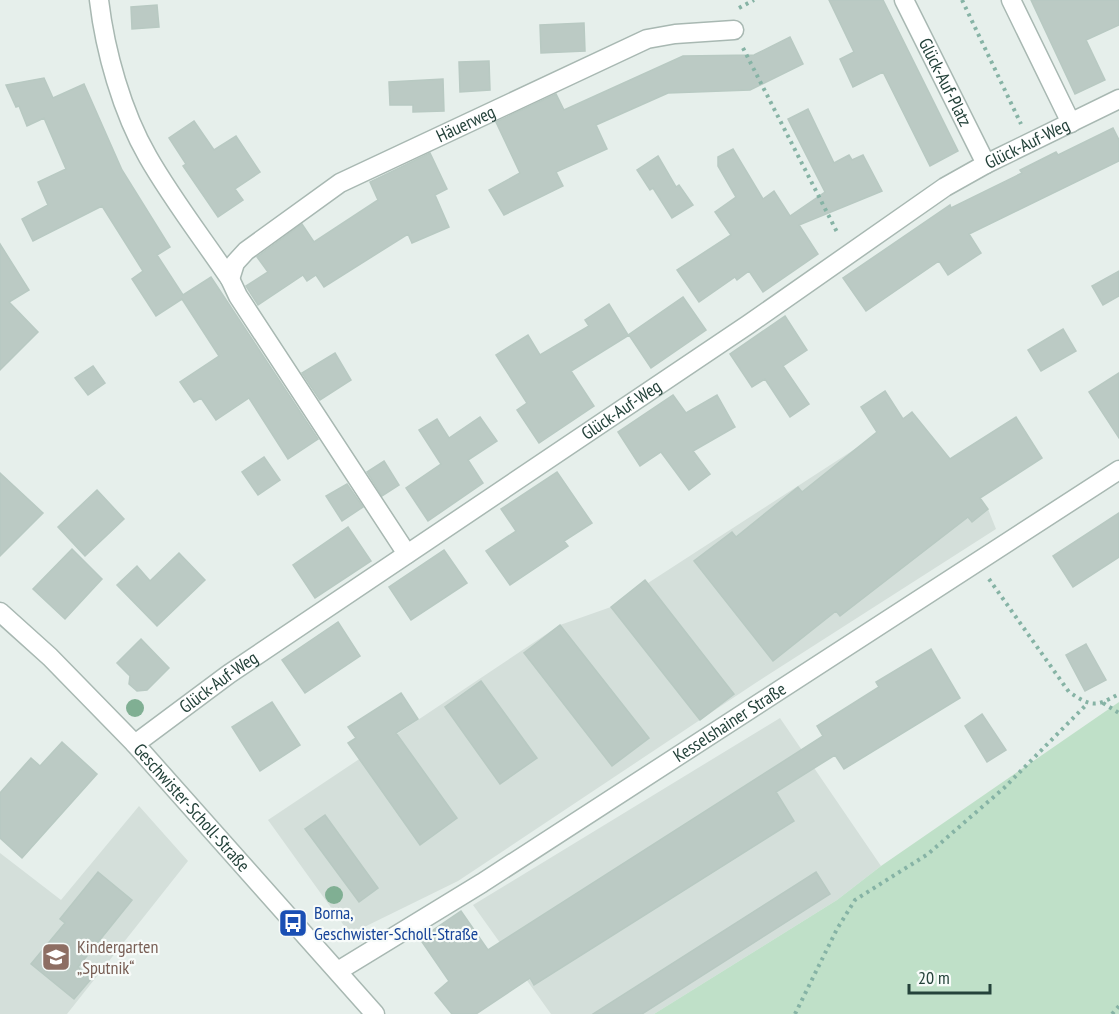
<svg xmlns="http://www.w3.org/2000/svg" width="1119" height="1014" font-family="'PT Sans Narrow',sans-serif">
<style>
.built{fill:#d4dfda}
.green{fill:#bfe0c8}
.building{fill:#bbcac4;stroke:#b8c9c2;stroke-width:1.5}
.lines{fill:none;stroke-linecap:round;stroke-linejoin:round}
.street-casing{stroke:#a8b8b2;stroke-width:21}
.path{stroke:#86b3a5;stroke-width:4;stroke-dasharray:3 4.5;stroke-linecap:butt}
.street{stroke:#fff;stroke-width:18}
.tree{fill:#80af93}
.labels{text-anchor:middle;stroke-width:4.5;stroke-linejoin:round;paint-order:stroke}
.street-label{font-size:18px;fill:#24423a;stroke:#f7fbf9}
.transit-label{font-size:18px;fill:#164399;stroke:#f7fbf9;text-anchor:start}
.education-label{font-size:18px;fill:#785e54;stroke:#f7fbf9;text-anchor:start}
</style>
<rect width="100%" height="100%" fill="#e6efeb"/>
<path class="built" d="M912,412L988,509L996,529L757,682L458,881L350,934L268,820L560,625L611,607Z
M780,718L881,866L837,900L654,1014H551L473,905Z
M139,806L188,861L67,1014H0V853L61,900Z"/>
<path class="green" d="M1119,702V1014H654L837,900L881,866Z"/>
<path class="building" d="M829,0H883L958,151L930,166L883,72L853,87L840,59L854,52Z
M1031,0H1119V25L1086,40L1105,80L1075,94Z
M157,5L159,27L132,29L131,7Z
M584,23L585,51L541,53L540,25Z
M790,37L803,64L750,90L668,93L596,125L607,149L556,172L563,186L504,215L489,190L520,173L496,122L556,94L564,110L683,56L754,55Z
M489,61L490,90L460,92L459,62Z
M44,78L53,98L84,84L122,170L170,247L157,255L183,295L211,277L318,439L288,459L249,398L216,420L201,398L194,402L180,382L219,356L182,299L156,316L132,279L143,271L102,206L33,241L22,219L48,205L38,182L66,169L44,118L27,126L19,106L16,107L6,85Z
M443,79L444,111L413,112V105H390L389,82Z
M808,109L834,163L849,155L852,160L863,155L882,191L799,225L818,254L763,292L749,271L737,280L735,277L699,302L677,270L731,235L715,212L736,197L718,166V157L733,149L763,199L774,191L790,216L825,192L788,119Z
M194,121L214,150L236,136L260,172L235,189L243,200L218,217L183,166L186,164L169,138Z
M1113,128L1119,140V161L969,234L981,253L948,275L939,261L866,311L843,278L950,205L951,208L1022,173L1020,170L1056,152L1058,155Z
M430,153L447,189L435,195L449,227L412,243L408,234L324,287L316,275L307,281L303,275L258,305L246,286L268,272L257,257L302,224L314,242L378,200L370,182Z
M658,156L676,187L679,185L693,205L672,218L653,188L650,190L637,170Z
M0,244L29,290L9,302L38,332L0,370Z
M1119,271V296L1103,305L1092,286Z
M683,297L706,330L651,368L629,335L571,371L594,406L539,443L517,410L527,403L496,355L528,335L540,355L589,326L585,320L609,304L628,335Z
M785,316L807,350L783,366L809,404L790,417L765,379L752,387L730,354Z
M1063,329L1076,351L1041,371L1028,350Z
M335,353L351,380L320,400L302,373Z
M93,366L105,383L88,395L75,378Z
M1119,373V438L1089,392Z
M885,391L903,419L912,412L950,459L1016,417L1042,458L980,498L988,509L972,522L968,517L840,616L836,611L773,661L694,561L732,532L736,537L798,487L802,492L877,432L861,407Z
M673,395L686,413L717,395L735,427L693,451L710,474L689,490L661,452L640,466L618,432Z
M480,417L497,441L468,460L483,483L428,521L406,488L441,464L419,430L437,419L449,438Z
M264,457L280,480L258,495L242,472Z
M384,461L399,485L382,496L367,472Z
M557,472L592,523L564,541L568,546L510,585L486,551L516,531L501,509Z
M0,473L43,513L0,556Z
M347,484L363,507L342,521L326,496Z
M97,490L124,519L85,556L58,527Z
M1119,513V557L1073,587L1053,556Z
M348,527L371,561L315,598L293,565Z
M72,549L102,579L65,619L33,589Z
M444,550L467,583L411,620L389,587Z
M179,553L205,580L157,626L117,585L137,566L150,581Z
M645,580L734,694L700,720L611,607Z
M338,622L360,656L305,693L282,660Z
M560,625L649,738L612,766L524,653Z
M141,639L169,668L147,690L137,691L129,684L130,676L117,663Z
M1086,644L1106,680L1085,691L1066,655Z
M931,649L960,698L844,769L835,755L776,792L794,821L534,985L530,978L476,1014H452L435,993L449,981L420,939L461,911L488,950L823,736L817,726L879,687L876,682Z
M481,681L537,758L500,784L445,707Z
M401,693L418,719L396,733L457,818L420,845L348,743L356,738L348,727Z
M272,702L300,745L260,771L232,727Z
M982,714L1006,750L987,762L965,726Z
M62,742L97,774L22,858L0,838V793L31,758L40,766Z
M325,815L378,888L359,902L305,829Z
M98,872L132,900L78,967L91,979L74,999L31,964L65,923L60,919Z
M816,872L830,894L642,1014H593Z"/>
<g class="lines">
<g class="street-casing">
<g id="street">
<path d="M99,0C105,51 122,112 148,157C172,199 203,239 230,279L238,296L407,554"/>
<path id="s1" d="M904,0L986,164"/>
<path d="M1011,0L1071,123"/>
<path id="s2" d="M230,279L235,263L246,251L340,183L647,39L675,34L734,30"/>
<path id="s3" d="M0,612L50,657L135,744L375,1014"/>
<path id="s4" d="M135,744L229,674L749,324L945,187L986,164L1119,99"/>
<path id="s5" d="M338,971L482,883L1119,470"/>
</g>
</g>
<path class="path" d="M962,0L1021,124
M739,8L754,0
M743,48L838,234
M989,579L1069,692C1092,707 1095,707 1119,694
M1103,703L1119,713
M795,1014L837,929L855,900L928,854L1004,788L1087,704
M1112,1014L1119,1006"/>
<use href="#street" class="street"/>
</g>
<g class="tree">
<circle cx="135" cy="708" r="9"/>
<circle cx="334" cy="895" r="9"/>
</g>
<defs>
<g id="bus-square" transform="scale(1.5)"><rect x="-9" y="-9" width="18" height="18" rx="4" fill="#1a4fb4" stroke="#f7fbf9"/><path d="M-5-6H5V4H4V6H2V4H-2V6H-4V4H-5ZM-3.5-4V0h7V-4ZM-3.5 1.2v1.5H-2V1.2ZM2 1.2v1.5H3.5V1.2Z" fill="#fff"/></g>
<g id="school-square" transform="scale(1.5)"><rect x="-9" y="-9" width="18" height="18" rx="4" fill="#8d6e63" stroke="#f7fbf9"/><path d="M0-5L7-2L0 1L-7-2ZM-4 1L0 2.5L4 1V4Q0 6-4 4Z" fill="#fff"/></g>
</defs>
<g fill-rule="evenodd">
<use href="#bus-square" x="293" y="923"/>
<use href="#school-square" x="56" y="957"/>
</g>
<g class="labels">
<g class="street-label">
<text dy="6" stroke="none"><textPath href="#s1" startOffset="92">Glück-Auf-Platz</textPath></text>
<text dy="6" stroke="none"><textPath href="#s2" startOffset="288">Häuerweg</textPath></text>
<text dy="6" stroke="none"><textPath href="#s4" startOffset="1076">Glück-Auf-Weg</textPath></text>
<text dy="6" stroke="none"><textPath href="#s4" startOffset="590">Glück-Auf-Weg</textPath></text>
<text dy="6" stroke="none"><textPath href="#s4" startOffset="104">Glück-Auf-Weg</textPath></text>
<text dy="6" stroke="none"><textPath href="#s5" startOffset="464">Kesselshainer Straße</textPath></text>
<text dy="6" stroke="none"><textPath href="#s3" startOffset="274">Geschwister-Scholl-Straße</textPath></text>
</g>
<g class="transit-label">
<text x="314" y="919">Borna,<tspan x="314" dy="21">Geschwister-Scholl-Straße</tspan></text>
</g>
<g class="education-label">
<text x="77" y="953">Kindergarten<tspan x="77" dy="21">„Sputnik“</tspan></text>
</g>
</g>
<path d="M909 984v9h81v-9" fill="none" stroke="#24423a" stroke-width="3"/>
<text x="918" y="984" font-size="18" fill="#24423a" stroke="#f7fbf9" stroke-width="4.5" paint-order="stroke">20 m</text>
</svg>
